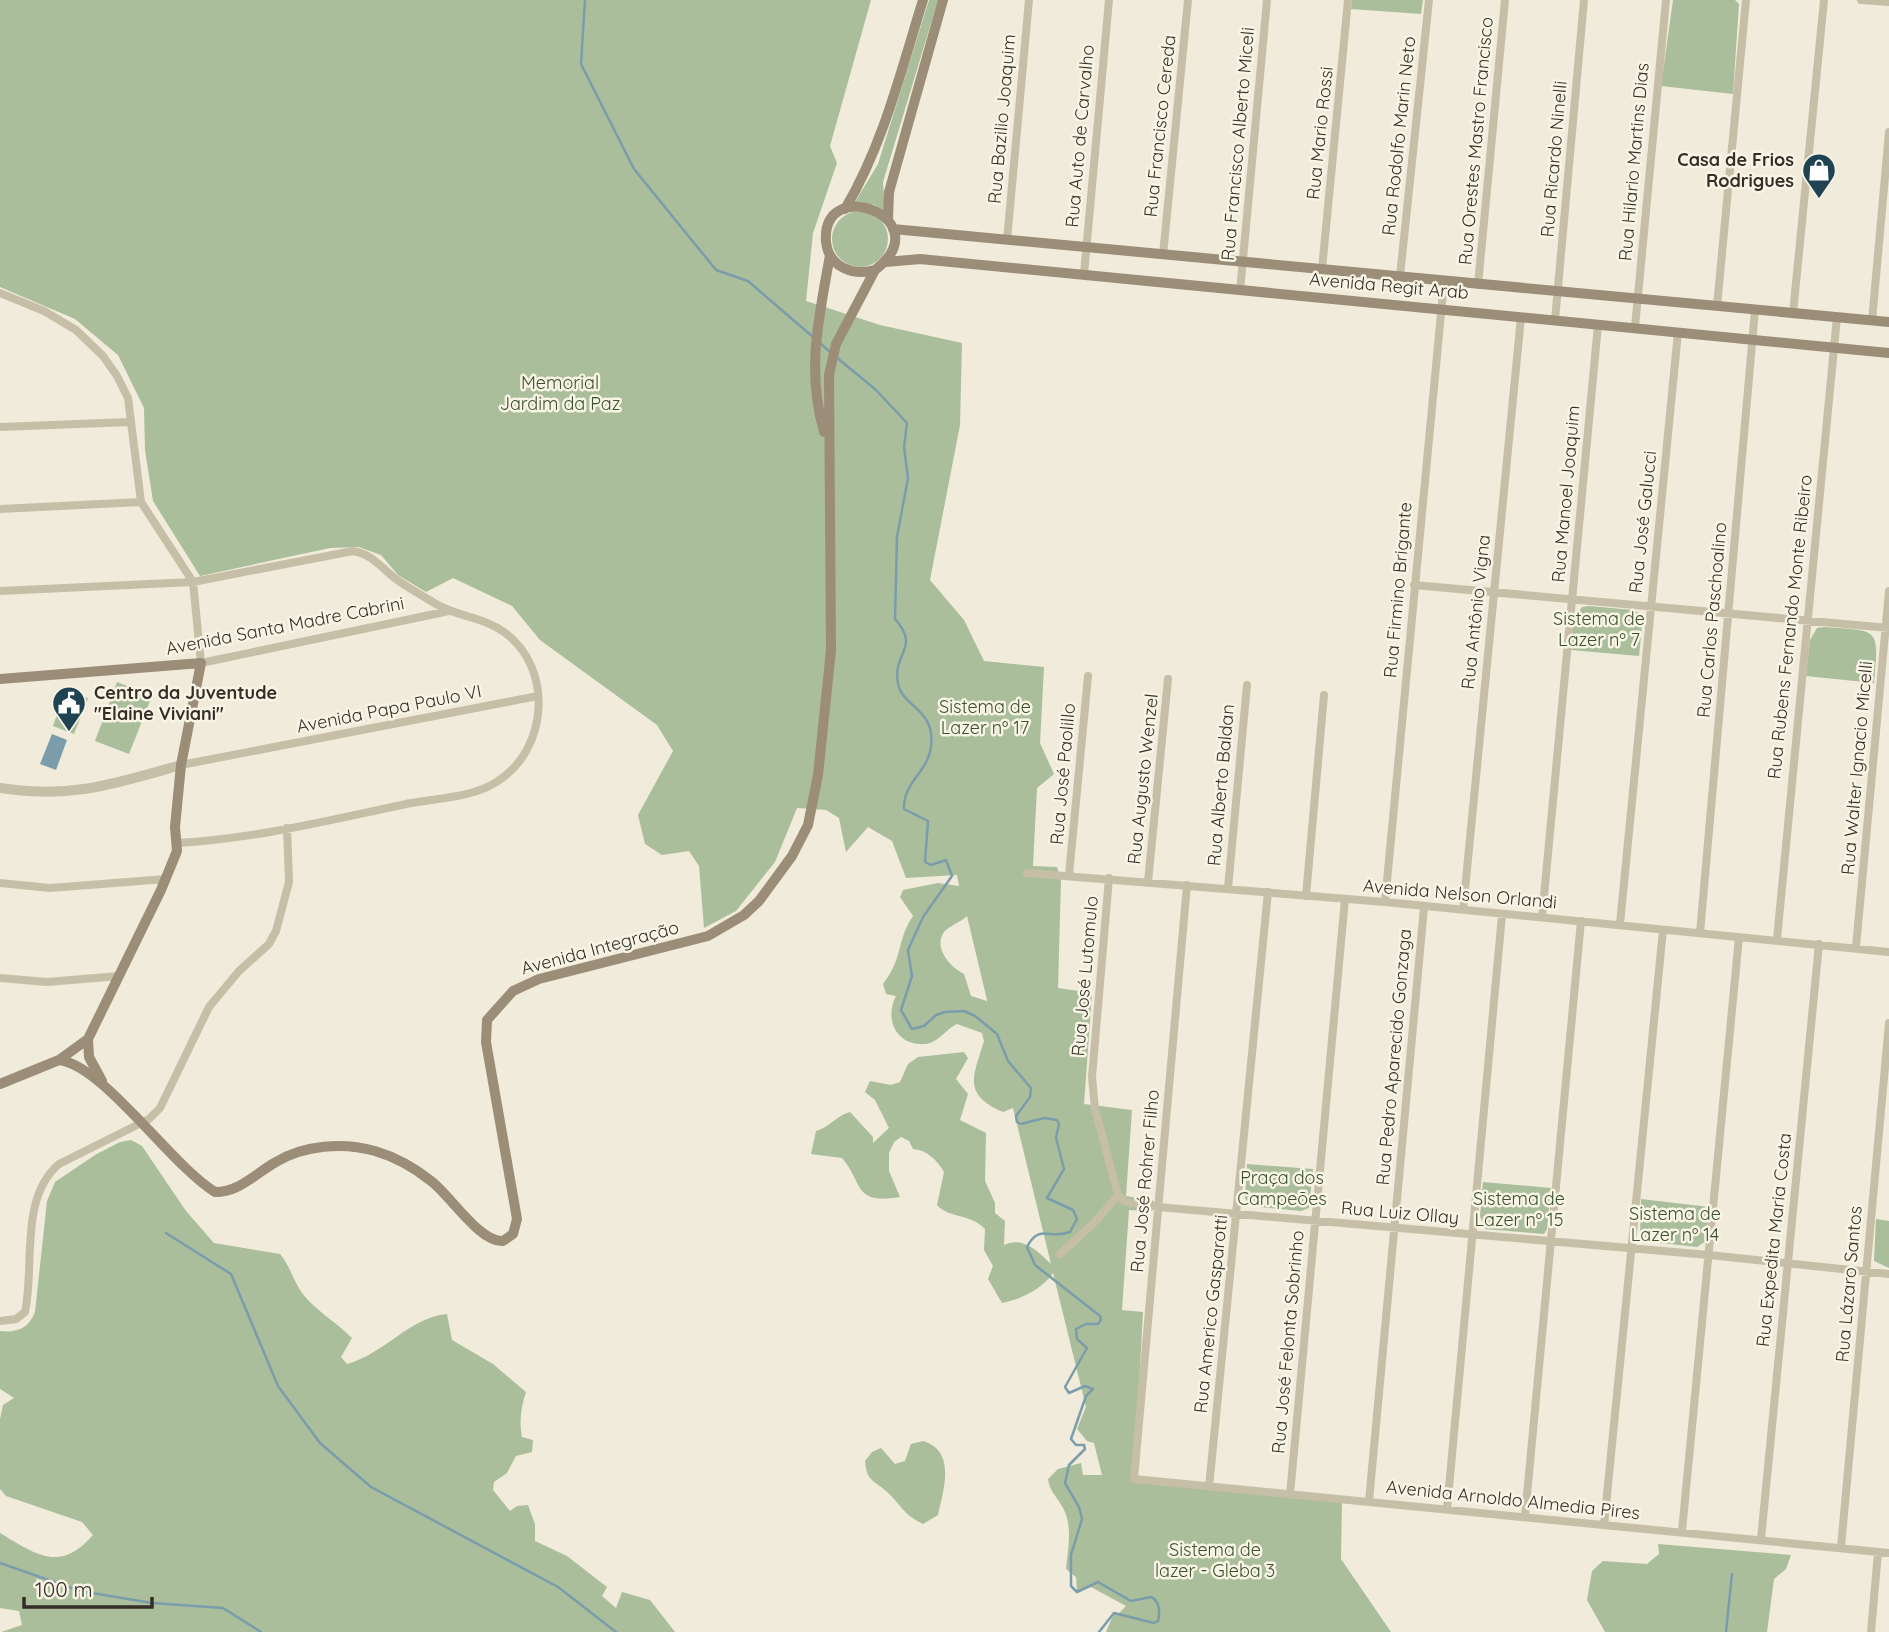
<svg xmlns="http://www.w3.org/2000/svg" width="1889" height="1632" font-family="Quicksand,sans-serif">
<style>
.green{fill:#aabe9b;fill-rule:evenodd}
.water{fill:#7b9dab}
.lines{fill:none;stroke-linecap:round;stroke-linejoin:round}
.stream{stroke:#7b9dab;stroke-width:2.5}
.minor{stroke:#c7bea7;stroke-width:8}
.tertiary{stroke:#c7bea7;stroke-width:10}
.secondary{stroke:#9b8d78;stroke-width:10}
.labels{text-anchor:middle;stroke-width:5;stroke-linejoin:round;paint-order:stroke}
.street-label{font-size:18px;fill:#342e27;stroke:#f8f4e6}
.poi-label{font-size:18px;font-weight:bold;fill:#342e27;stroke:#f8f4e6;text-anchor:end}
.park-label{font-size:18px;fill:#3a512c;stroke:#f8f4e6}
</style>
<rect width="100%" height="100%" fill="#f0ebda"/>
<path class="green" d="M0,0H871L830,146L837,163L813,233L806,301L880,325L962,343L960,425L930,580L964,620L984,661L1044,667L1040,743L1054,774L1037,788L1033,866L1057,867L1061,881L1058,988L1092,993L1084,1104L1132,1110L1126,1196L1154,1201L1152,1211L1129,1210L1122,1310L1143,1312L1134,1479L1342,1499L1341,1559L1391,1632H1106L1114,1613L1118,1614L1126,1606L1091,1587L1077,1592L1076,1577L1066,1569C1068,1549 1073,1526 1063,1508C1057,1496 1050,1493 1048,1479L1058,1469L1081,1463L1083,1475H1102L1094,1443L1087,1441L1077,1429L1086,1407L1053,1273C1042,1289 1022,1299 1002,1303L988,1279L993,1266L984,1250L985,1229C970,1213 950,1219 937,1205L944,1172C937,1160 927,1150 913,1149L909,1141L901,1137L894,1142L889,1153V1171L900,1197C852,1205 864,1183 842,1158L811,1154L816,1131C830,1127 836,1116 850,1112L873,1137V1143L889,1128L875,1100L865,1092L870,1081L891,1085L900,1082L908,1064L918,1057L964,1052L968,1058L956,1079L968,1094L960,1120L986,1133L985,1181L995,1203V1213L1005,1221L1004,1245C1024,1236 1038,1252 1051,1264L1013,1108L1003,1112C961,1094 974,1075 984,1041L982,1033L957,1024C946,1029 938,1043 925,1044C896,1046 884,1019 896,996L886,994L883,984C904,957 896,941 913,916L900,897L903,890L938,883L959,886L957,875L906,878L892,841L868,827L846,852L839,818L826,810L797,808L775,862L736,911L704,928L699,866L689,851L662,855L645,844L638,815L673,751L657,725L540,640L512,606L453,578L426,592L398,575L381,555L359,547L330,548L200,576L153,501L145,450L144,408L118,355L75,319L0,287ZM967,916L987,1000V1001L971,996L964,974C950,967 933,948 944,932C949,926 961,922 967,916Z
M929,0H938L883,182L885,209L882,211L875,205L855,202L878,164Z
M1352,0H1423L1421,14L1351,9Z
M1673,0H1735L1739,4L1733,94L1661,86Z
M832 239a28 28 0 1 1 56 0a28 28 0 1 1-56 0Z
M1589,606L1633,610L1639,613L1642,626L1639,656L1571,650L1574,619L1582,607Z
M1824,627C1880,631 1879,627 1874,683L1806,676L1810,640L1817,628Z
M117,682L152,696L129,754L95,741Z
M66,690L88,698L74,734L53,726Z
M131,1140L142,1146L186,1211L214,1243L280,1254C290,1266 293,1280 302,1293C315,1310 336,1322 352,1338L341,1357L347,1364C386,1353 408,1318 447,1314L452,1340L493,1364L526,1392C521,1407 519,1421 522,1437L533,1440L532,1452L516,1456L507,1473L494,1482L493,1490L510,1511L517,1506L528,1505L535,1524V1541L567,1556L607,1587L602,1596L616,1608L622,1592L650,1600L675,1632H1L22,1625L19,1611L0,1608V1533C37,1555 60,1573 93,1535L82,1522L6,1496L0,1489V1419L3,1405L14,1398L0,1389V1331C17,1333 29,1328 35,1312L47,1201L55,1182L95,1155L120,1142Z
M1247,1164L1313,1169L1309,1208L1301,1211L1249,1206L1245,1198Z
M1483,1182L1551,1188L1547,1229L1544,1234L1485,1229L1480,1216Z
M1641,1199L1709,1207L1706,1241L1697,1247L1643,1241L1640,1237Z
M1876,1219L1889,1221V1268L1874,1261Z
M923,1441C956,1451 944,1488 938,1515L923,1524C902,1514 901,1504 886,1491C872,1479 867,1481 865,1461L872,1452L881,1448L895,1464L905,1461L911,1444Z
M1658,1544L1791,1555L1786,1569L1774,1579L1767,1632H1605L1587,1600L1592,1571L1603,1561L1647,1564L1659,1554Z"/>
<path class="water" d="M52,734L67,740L56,770L40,764Z"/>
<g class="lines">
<path class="stream" d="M585,0L581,64L634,169L716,270L748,281L813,337
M820,343L831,353
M836,357L875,389L907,423L904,447L908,478L897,537L895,619C921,648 892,653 898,683C902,708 936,708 931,747C928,772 903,782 904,809L928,821L925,862L931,865L946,860L952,876L923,917L908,950L912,976L901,1010L912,1029L924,1026L936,1015L945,1012L964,1011L975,1016L997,1034L1008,1061L1031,1088L1030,1097L1016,1116L1017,1122L1021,1124L1044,1118L1057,1120L1059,1124L1056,1138L1064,1169L1047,1198L1073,1210L1077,1219L1070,1232C1051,1240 1039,1223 1027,1247L1035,1265L1100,1316L1101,1320L1098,1324H1086L1076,1329L1077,1339L1087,1348L1065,1387L1069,1393L1085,1386L1093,1389L1086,1396L1071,1439L1076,1445H1084L1085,1449L1069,1465L1065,1483L1079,1507L1082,1519L1071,1555V1586L1077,1592L1098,1582L1131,1601L1151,1597C1160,1601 1160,1613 1158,1621L1154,1623L1114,1613L1099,1632
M166,1233L231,1274L278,1386L320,1443L371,1487L558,1587L616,1632
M0,1563L80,1591L152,1603L223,1608L261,1632
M1726,1632L1732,1574"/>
<path class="minor" d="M1861,0L1889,2
M1007,240L1029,0
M1163,255L1188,0
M1322,269L1348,0
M1084,274L1109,0
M1400,276L1429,0
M1478,285L1505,0
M1240,291L1267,0
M0,293L44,311L76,330L103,356L117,376L128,398L141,502L193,582L201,663L449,611
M1717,306L1746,0
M1793,313L1824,0
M1555,320L1584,0
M1872,321L1889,132
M1635,327L1666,0
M0,427L130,422
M0,509L141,502
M1414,585L1889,628
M0,591L193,582L353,551C374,555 380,567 396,579C408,588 423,596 436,604C458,617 483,617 504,632C554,668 548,749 498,781C475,797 439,798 411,803C334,819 255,839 177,843
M181,765L538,696
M1027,873L1385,902L1889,952
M1069,875L1088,676
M1109,878L1092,1077L1095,1109L1118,1195
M1148,882L1168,679
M0,883L50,888L166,879
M1187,885L1134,1479L1889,1553
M1228,888L1247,685
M1306,896L1324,695
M1385,902L1444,282
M1463,910L1521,317
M1542,917L1598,325
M1620,924L1678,332
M1700,933L1755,310
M1777,939L1837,317
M1856,947L1889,591
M0,978L47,982L119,976
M1118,1195L1126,1202L1158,1207L1709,1255L1889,1274
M1060,1254L1094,1223L1118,1195
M0,1321L16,1319L25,1312C35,1266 19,1198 59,1164L149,1119L160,1108L209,1007L239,971L269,944L276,931L289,882L287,828
M1209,1487L1268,892
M1290,1495L1345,899
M1369,1501L1424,908
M1447,1509L1502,915
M1525,1516L1581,921
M1604,1525L1663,930
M1682,1531L1739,937
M1761,1539L1819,944
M1841,1547L1889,1023
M1871,1632L1878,1552"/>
<path class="tertiary" d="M0,788C72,799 113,784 181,765"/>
<path class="secondary" d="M845,209C883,145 901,71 923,0
M888,220L889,192L943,0
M893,229L1889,322
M886,262L920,259L1889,353
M824,432C806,369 819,318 830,255
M0,679L201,663L181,765L175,827L177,851L161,890L88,1039L59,1060L0,1084
M88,1039L89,1057L102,1081
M59,1060C103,1065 170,1164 215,1192C240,1192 256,1173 276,1162C304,1145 343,1142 375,1151C395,1157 415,1168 431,1181C450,1195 480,1243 503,1241L513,1234L517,1219L486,1042L487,1020L513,991L539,979L708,936L744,915L759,901L792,856L808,825L818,775L831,650L829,375L836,344L875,270C942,219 821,172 826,242C829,268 854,276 875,270"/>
</g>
<defs>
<g id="shop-pin" transform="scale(1.75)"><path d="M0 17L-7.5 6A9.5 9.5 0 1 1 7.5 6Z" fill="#1f4353" stroke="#f8f4e6"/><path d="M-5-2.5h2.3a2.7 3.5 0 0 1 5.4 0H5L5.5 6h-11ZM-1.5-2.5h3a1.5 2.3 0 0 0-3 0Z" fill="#fff"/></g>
<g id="civic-pin" transform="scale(1.75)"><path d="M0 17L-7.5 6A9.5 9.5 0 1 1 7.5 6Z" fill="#1f4353" stroke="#f8f4e6"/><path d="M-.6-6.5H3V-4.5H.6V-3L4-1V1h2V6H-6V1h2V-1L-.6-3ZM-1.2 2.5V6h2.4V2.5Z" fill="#fff"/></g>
</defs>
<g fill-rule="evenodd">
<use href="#shop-pin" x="1819" y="170"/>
<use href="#civic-pin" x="69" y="703"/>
</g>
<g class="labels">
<g class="street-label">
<text transform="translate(1002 119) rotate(-85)" y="6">Rua Bazilio Joaquim</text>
<text transform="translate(1160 126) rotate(-84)" y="6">Rua Francisco Cereda</text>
<text transform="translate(1320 133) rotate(-84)" y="6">Rua Mario Rossi</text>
<text transform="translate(1080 136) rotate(-85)" y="6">Rua Auto de Carvalho</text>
<text transform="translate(1399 136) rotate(-84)" y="6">Rua Rodolfo Marin Neto</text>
<text transform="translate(1476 141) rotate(-85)" y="6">Rua Orestes Mastro Francisco</text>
<text transform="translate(1238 144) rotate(-85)" y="6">Rua Francisco Alberto Miceli</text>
<text transform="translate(1554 159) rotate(-85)" y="6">Rua Ricardo Ninelli</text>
<text transform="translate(1634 162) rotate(-85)" y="6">Rua Hilario Martins Dias</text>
<text transform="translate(1389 286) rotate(5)" y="6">Avenida Regit Arab</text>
<text transform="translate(1566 494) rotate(-85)" y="6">Rua Manoel Joaquim</text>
<text transform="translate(1643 522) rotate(-84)" y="6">Rua José Galucci</text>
<text transform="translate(1398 590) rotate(-85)" y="6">Rua Firmino Brigante</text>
<text transform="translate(1476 612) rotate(-84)" y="6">Rua Antônio Vigna</text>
<text transform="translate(1712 620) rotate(-85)" y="6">Rua Carlos Paschoalino</text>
<text transform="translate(285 626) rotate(-11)" y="6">Avenida Santa Madre Cabrini</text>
<text transform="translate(1790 627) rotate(-84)" y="6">Rua Rubens Fernando Monte Ribeiro</text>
<text transform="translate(389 709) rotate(-11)" y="6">Avenida Papa Paulo VI</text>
<text transform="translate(1857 768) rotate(-85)" y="6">Rua Walter Ignacio Micelli</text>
<text transform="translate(1063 774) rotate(-85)" y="6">Rua José Paolillo</text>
<text transform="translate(1143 779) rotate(-84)" y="6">Rua Augusto Wenzel</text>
<text transform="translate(1221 785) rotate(-85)" y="6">Rua Alberto Baldan</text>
<text transform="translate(1460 894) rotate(5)" y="6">Avenida Nelson Orlandi</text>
<text transform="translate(600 948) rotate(-15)" y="6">Avenida Integração</text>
<text transform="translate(1085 976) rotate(-85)" y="6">Rua José Lutomulo</text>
<text transform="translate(1394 1057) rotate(-85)" y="6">Rua Pedro Aparecido Gonzaga</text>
<text transform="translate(1145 1181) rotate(-85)" y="6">Rua José Rohrer Filho</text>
<text transform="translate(1400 1213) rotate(5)" y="6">Rua Luiz Ollay</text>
<text transform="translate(1774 1240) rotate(-84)" y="6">Rua Expedita Maria Costa</text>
<text transform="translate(1849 1284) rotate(-85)" y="6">Rua Lázaro Santos</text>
<text transform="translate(1211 1314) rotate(-84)" y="6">Rua Americo Gasparotti</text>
<text transform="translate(1288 1342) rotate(-85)" y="6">Rua José Felonta Sobrinho</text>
<text transform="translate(1513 1500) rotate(6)" y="6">Avenida Arnoldo Almedia Pires</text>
</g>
<g class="poi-label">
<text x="1794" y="166">Casa de Frios<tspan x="1794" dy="21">Rodrigues</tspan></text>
<text x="94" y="699" text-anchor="start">Centro da Juventude<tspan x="94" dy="21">"Elaine Viviani"</tspan></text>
</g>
<g class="park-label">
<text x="560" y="389">Memorial<tspan x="560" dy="21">Jardim da Paz</tspan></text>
<text x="1599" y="625">Sistema de<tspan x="1599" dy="21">Lazer nº 7</tspan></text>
<text x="985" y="713">Sistema de<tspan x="985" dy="21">Lazer nº 17</tspan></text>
<text x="1282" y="1184">Praça dos<tspan x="1282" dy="21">Campeões</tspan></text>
<text x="1519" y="1205">Sistema de<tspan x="1519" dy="21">Lazer nº 15</tspan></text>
<text x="1675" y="1220">Sistema de<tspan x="1675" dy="21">Lazer nº 14</tspan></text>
<text x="1215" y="1556">Sistema de<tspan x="1215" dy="21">lazer - Gleba 3</tspan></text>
</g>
</g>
<path d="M24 1597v10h128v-10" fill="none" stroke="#342e27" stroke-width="3.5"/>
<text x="35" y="1597" font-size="21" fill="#342e27" stroke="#f8f4e6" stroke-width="5" paint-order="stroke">100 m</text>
</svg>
